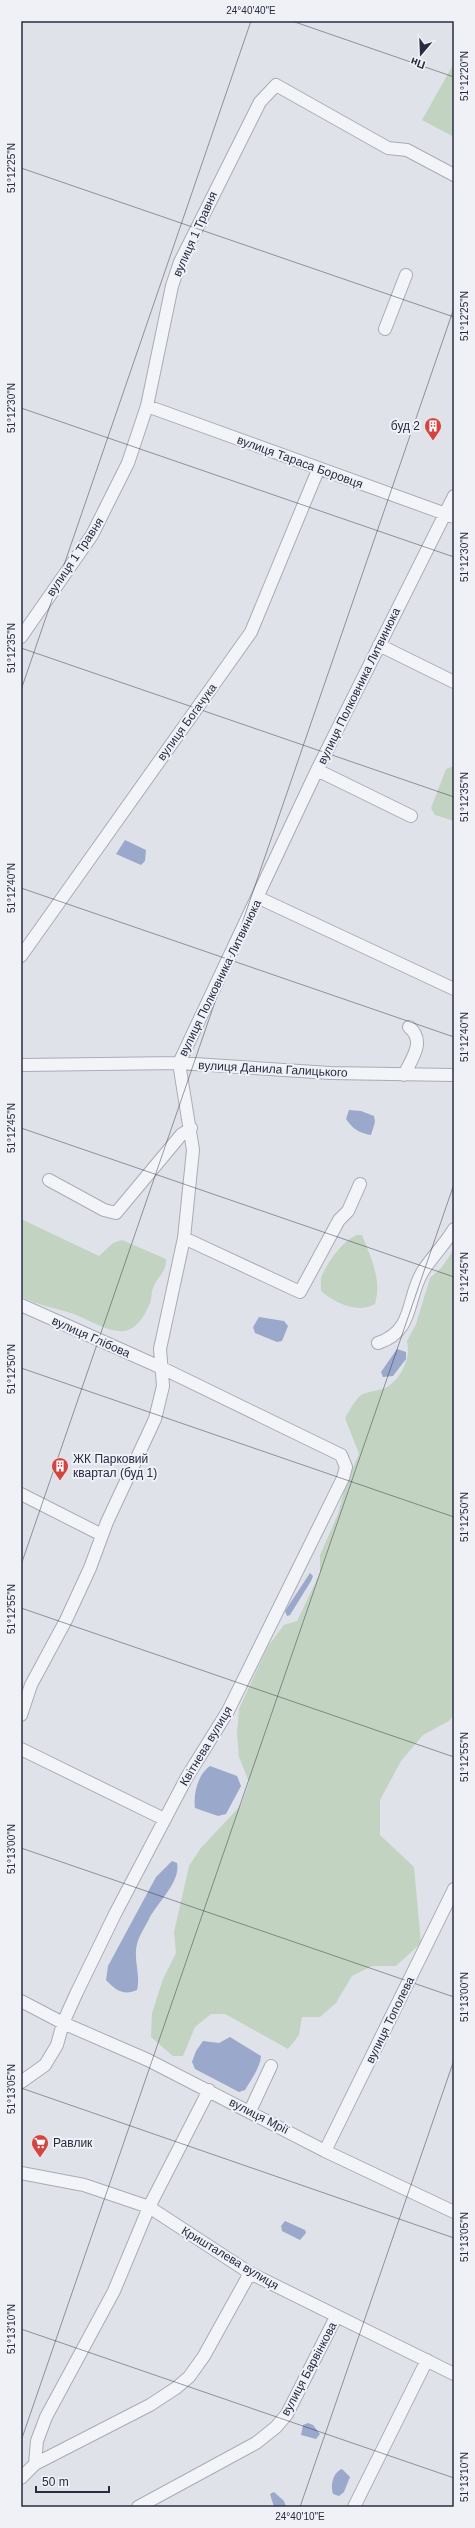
<svg xmlns="http://www.w3.org/2000/svg" width="475" height="2528" font-family="Helvetica,sans-serif">
<style>
.green{fill:#c2d4c1}
.water{fill:#99a8cb}
.lines{fill:none;stroke-linecap:round;stroke-linejoin:round}
.minor-casing{stroke:#a9abb7;stroke-width:14}
.minor{stroke:#f3f4f8;stroke-width:12}
.ticks{fill:none;stroke:#282c41;stroke-width:1;stroke-opacity:0.45}
.labels{text-anchor:middle;stroke-width:4;stroke-linejoin:round;paint-order:stroke}
.street-label{font-size:12px;fill:#282c41;stroke:#eff1f7}
.poi-label{font-size:12px;fill:#282c41;stroke:#eff1f7;text-anchor:start}
.neatline{fill:none;stroke:#282c41;stroke-width:1.5}
.ticks-label{font-size:10px;text-anchor:middle;fill:#282c41}
</style>
<rect width="100%" height="100%" fill="#e0e2e9"/>
<path class="green" d="M454,63V137L422,120Z
M454,766V821L435,815L431,808L446,769Z
M21,1219L99,1256L113,1243L122,1240L166,1259C167,1272 157,1277 153,1288C151,1293 152,1299 150,1303C131,1349 108,1328 76,1315C58,1308 37,1306 21,1296Z
M357,1235H362C371,1258 382,1279 375,1304C357,1314 335,1303 321,1291C321,1286 320,1280 322,1275C329,1261 342,1241 357,1235Z
M454,1249V1715L449,1721L423,1735L401,1761L380,1800V1835L414,1867L421,1943L396,1966H372L352,1976L336,2003L320,2017H302L299,2035L288,2049L225,2014H211L195,2027L183,2056H173L151,2037L152,2013L163,1979L176,1953L174,1932L189,1866L200,1849L241,1805L249,1782L239,1757L237,1734L239,1709L268,1646L284,1625L297,1621L320,1573V1555L338,1514L346,1483L359,1454L345,1418C349,1411 355,1400 361,1395C368,1391 378,1391 385,1388C401,1380 411,1358 407,1341L416,1324L430,1278L442,1267Z"/>
<path class="water" d="M125,840L146,850L145,861L141,865L116,854Z
M349,1110L361,1111L374,1116L375,1122L371,1135C359,1133 353,1129 346,1119Z
M259,1317L284,1321L288,1326L282,1341L277,1342L255,1333L253,1327Z
M397,1349L406,1352V1359L393,1376L383,1377L381,1372Z
M310,1573L313,1576L311,1581L290,1615L287,1616L285,1611Z
M210,1766L237,1776L241,1786L226,1814L218,1816L195,1808C193,1794 198,1774 210,1766Z
M172,1861L177,1863C181,1882 157,1903 149,1919C145,1927 139,1936 137,1944C133,1960 141,1975 137,1990C124,1996 115,1990 106,1980L108,1966L156,1877Z
M230,2037L261,2056C260,2068 251,2080 245,2090L239,2092L195,2069L192,2062L196,2051L203,2041L219,2043Z
M285,2221L305,2230L306,2233L300,2240L282,2231L281,2226Z
M308,2423L313,2425L320,2434L316,2439L301,2435L303,2425Z
M342,2469L350,2477L344,2492L339,2496L333,2494C330,2486 333,2472 342,2469Z
M274,2492L284,2501L286,2507H274L270,2494Z"/>
<g class="lines">
<g class="minor-casing">
<path id="minor" d="M385,329L406,275
M147,406L454,517
M21,637L92,535L128,463L147,406L172,286L180,262L260,102L276,85L388,148L407,150L454,175
M379,645L454,682
M317,770L411,816
M259,898L454,989
M21,956L251,632L318,470
M21,1065L179,1063L330,1073L454,1075
M404,1075C412,1058 426,1041 409,1027
M49,1180L104,1210L116,1213L181,1135L191,1128
M184,1238L300,1292L339,1220L348,1211L360,1184
M21,1305L162,1368L341,1455L346,1467L343,1478L228,1711L187,1777L115,1914L77,1992L63,2023L57,2045L45,2065L21,2082
M378,1343C415,1331 406,1298 423,1271C432,1257 445,1244 454,1229
M21,1494L102,1535
M21,1715L31,1685L66,1620L90,1568L107,1522L155,1419L163,1386L160,1349L184,1238L193,1150L179,1063L317,770L454,496
M21,1749L164,1819
M21,2001L63,2023L148,2060L325,2151L454,2212
M250,2111L271,2066
M325,2151L454,1889
M21,2173L84,2185L149,2207L250,2273L454,2374
M35,2464L37,2441L46,2417L114,2291L149,2207L209,2090
M21,2478L35,2464L150,2405L176,2388L189,2377L204,2356L250,2273
M138,2507L256,2443L276,2427L287,2414L336,2317
M354,2507L427,2360"/>
</g>
<use href="#minor" class="minor"/>
</g>
<path class="ticks" d="M292,21L454,77M21,168L454,317M21,408L454,557M21,648L454,797M21,690L251,21M21,888L454,1037M21,1128L454,1277M21,1368L454,1517M21,1565L454,308M21,1608L454,1757M21,1848L454,1997M21,2088L454,2238M21,2329L454,2478M21,2441L454,1184M300,2507L454,2060"/>
<defs>
<g id="building-pin" transform="scale(0.9)"><path d="M0 17L-7.5 6A9.5 9.5 0 1 1 7.5 6Z" fill="#d34640" stroke="#eff1f7"/><path d="M-4-6H4V6H1V3H-1V6H-4ZM-2.5-4.3h1.7v1.8h-1.7ZM.8-4.3h1.7v1.8H.8ZM-2.5-1h1.7V.8h-1.7ZM.8-1h1.7V.8H.8Z" fill="#fff"/></g>
<g id="supermarket-pin" transform="scale(0.9)"><path d="M0 17L-7.5 6A9.5 9.5 0 1 1 7.5 6Z" fill="#d34640" stroke="#eff1f7"/><path d="M-6-5.5h2.5l.6 2H6L4.5 2H-2.5L-4.4-4H-6ZM-1.5 3.2a1.3 1.3 0 1 0 .1 0ZM3 3.2a1.3 1.3 0 1 0 .1 0Z" fill="#fff"/></g>
</defs>
<g fill-rule="evenodd">
<use href="#building-pin" x="433" y="426"/>
<use href="#building-pin" x="60" y="1466"/>
<use href="#supermarket-pin" x="40" y="2143"/>
</g>
<g class="labels">
<g class="street-label">
<text transform="translate(195 234) rotate(-66)" y="4">вулиця 1 Травня</text>
<text transform="translate(300 462) rotate(20)" y="4">вулиця Тараса Боровця</text>
<text transform="translate(75 557) rotate(-56)" y="4">вулиця 1 Травня</text>
<text transform="translate(359 686) rotate(-64)" y="4">вулиця Полковника Литвинюка</text>
<text transform="translate(187 722) rotate(-54)" y="4">вулиця Богачука</text>
<text transform="translate(220 978) rotate(-64)" y="4">вулиця Полковника Литвинюка</text>
<text transform="translate(273 1069) rotate(3)" y="4">вулиця Данила Галицького</text>
<text transform="translate(91 1337) rotate(24)" y="4">вулиця Глібова</text>
<text transform="translate(206 1746) rotate(-59)" y="4">Квітнева вулиця</text>
<text transform="translate(390 2020) rotate(-64)" y="4">вулиця Тополева</text>
<text transform="translate(259 2116) rotate(27)" y="4">вулиця Мрії</text>
<text transform="translate(230 2258) rotate(31)" y="4">Кришталева вулиця</text>
<text transform="translate(309 2369) rotate(-62)" y="4">вулиця Барвінкова</text>
</g>
<g class="poi-label">
<text x="420" y="430" text-anchor="end">буд 2</text>
<text x="73" y="1463">ЖК Парковий<tspan x="73" dy="14">квартал (буд 1)</tspan></text>
<text x="53" y="2147">Равлик</text>
</g>
</g>
<rect width="475" height="2528" fill="none" stroke="#eff1f7" stroke-width="44"/>
<g transform="translate(421 54) rotate(199)" stroke="#eff1f7" stroke-width="3" paint-order="stroke">
<path d="M0-3L7 15L0 10L-7 15Z" fill="#282c41"/>
<text y="-6" font-size="11" font-weight="bold" text-anchor="middle" fill="#282c41">Пн</text>
</g>
<path d="M36 2486v6h73v-6" fill="none" stroke="#282c41" stroke-width="2"/>
<text x="42" y="2486" font-size="12" fill="#282c41" stroke="#eff1f7" stroke-width="3" paint-order="stroke">50 m</text>
<rect x="22" y="22" width="431" height="2484" class="neatline"/>
<g class="ticks-label">
<text x="251" y="14">24°40'40"E</text>
<text transform="translate(464 76) rotate(-90)" y="4">51°12'20"N</text>
<text transform="translate(11 168) rotate(-90)" y="4">51°12'25"N</text>
<text transform="translate(464 316) rotate(-90)" y="4">51°12'25"N</text>
<text transform="translate(11 408) rotate(-90)" y="4">51°12'30"N</text>
<text transform="translate(464 557) rotate(-90)" y="4">51°12'30"N</text>
<text transform="translate(11 648) rotate(-90)" y="4">51°12'35"N</text>
<text transform="translate(464 797) rotate(-90)" y="4">51°12'35"N</text>
<text transform="translate(11 888) rotate(-90)" y="4">51°12'40"N</text>
<text transform="translate(464 1037) rotate(-90)" y="4">51°12'40"N</text>
<text transform="translate(11 1128) rotate(-90)" y="4">51°12'45"N</text>
<text transform="translate(464 1277) rotate(-90)" y="4">51°12'45"N</text>
<text transform="translate(11 1369) rotate(-90)" y="4">51°12'50"N</text>
<text transform="translate(464 1517) rotate(-90)" y="4">51°12'50"N</text>
<text transform="translate(11 1609) rotate(-90)" y="4">51°12'55"N</text>
<text transform="translate(464 1757) rotate(-90)" y="4">51°12'55"N</text>
<text transform="translate(11 1849) rotate(-90)" y="4">51°13'00"N</text>
<text transform="translate(464 1997) rotate(-90)" y="4">51°13'00"N</text>
<text transform="translate(11 2089) rotate(-90)" y="4">51°13'05"N</text>
<text transform="translate(464 2237) rotate(-90)" y="4">51°13'05"N</text>
<text transform="translate(11 2329) rotate(-90)" y="4">51°13'10"N</text>
<text transform="translate(464 2477) rotate(-90)" y="4">51°13'10"N</text>
<text x="300" y="2520">24°40'10"E</text>
</g>
</svg>
